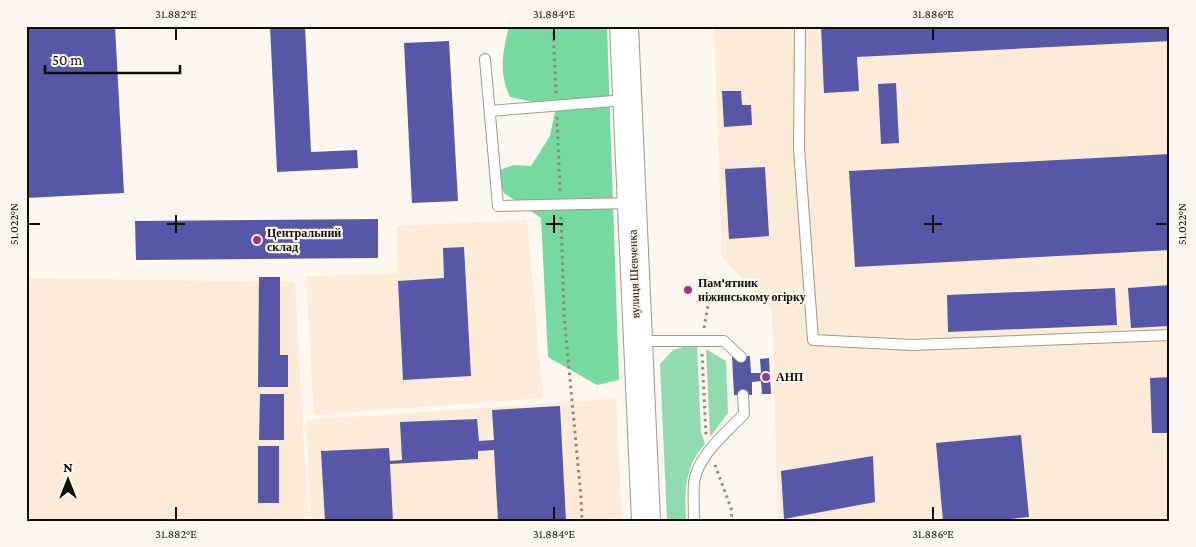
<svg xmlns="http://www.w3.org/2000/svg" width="1196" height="547" font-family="'Crimson Pro',serif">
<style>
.built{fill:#fbebd7}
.green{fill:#90dbae}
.forest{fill:#76d9a0}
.building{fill:#5657a7}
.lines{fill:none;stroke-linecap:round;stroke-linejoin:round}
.lane-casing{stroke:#a0968a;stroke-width:12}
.primary-casing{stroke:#a0968a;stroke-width:30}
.path{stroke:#8d8781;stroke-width:3;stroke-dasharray:2.5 4;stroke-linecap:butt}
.lane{stroke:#fff;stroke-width:10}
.primary{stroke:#fff;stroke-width:28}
.ticks{fill:none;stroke:#100c08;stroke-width:2}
.poi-dot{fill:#a33390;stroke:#fef7ef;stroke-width:2}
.labels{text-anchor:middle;stroke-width:4.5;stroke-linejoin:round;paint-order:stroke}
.poi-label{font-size:12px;font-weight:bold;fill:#100c08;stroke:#fef7ef;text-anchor:start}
.street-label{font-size:12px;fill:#100c08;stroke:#fef7ef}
.neatline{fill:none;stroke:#100c08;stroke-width:2}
.ticks-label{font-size:12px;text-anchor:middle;fill:#100c08}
</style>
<rect width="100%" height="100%" fill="#fef7ef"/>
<path class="built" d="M714,26H1170V521H778L772,310L722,257Z
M527,220L543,398L314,415L306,276L397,274V226Z
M26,278L295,282L308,521H26Z
M616,399L622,521H311L306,420Z"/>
<path class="green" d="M683,347H697L701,432L705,444C684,467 685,491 686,521H667L660,364L673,350Z
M706,349L726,361L728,413L710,437Z"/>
<path class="forest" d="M509,26H607L619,380L597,385L548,357L541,218L504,193L495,172L513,165L531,166L550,136L556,107L510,97C498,72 503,52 509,26Z"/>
<path class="building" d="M26,26H115L124,193L26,198Z
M270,26H305L311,152L357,150L358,168L277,172Z
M821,26H1170V41L857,57L859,91L824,93Z
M449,41L458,201L412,203L404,43Z
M896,83L899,143L881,144L878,84Z
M722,91H741L742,105H751L752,125L724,127Z
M1170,154V250L855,267L849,171Z
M765,167L769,236L729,239L725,169Z
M378,219V258L136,260L135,221Z
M464,247L471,376L403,380L398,281L444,278L443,248Z
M259,277H280V355H288V387H258Z
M1170,285V326L1131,328L1128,288Z
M1115,288L1117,325L948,332L947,295Z
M750,356L751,373H761L760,359L769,358L771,394H762L761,381L752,382V395H734L732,357Z
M1170,377V433H1152L1150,378Z
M260,394H284V440H259Z
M560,406L566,521H498L494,450L478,451V459L390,464L393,521H325L321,451L389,448L390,461L402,460L400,422L477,419L479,441L494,440L492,410Z
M1021,435L1029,517L990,521H943L936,443Z
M258,446H279V503H258Z
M873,456L875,502L784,519L781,471Z"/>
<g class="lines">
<g class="lane-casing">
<path id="lane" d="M800,26L799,149L813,340L912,345L1170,335
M485,59L498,206L630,203
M490,111L626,100
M638,341H724L741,357
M694,521C694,508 693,495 694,482C698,455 727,432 744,414L743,395"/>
</g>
<g class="primary-casing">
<path id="primary" d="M624,26L646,521"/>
</g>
<path class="path" d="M553,26L556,94
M557,117L560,191
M561,217L564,315L581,497L582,521
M704,328L710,294
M702,354L706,435
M715,465L731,508L732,521"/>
<use href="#lane" class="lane"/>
<use href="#primary" class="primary"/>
</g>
<path class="ticks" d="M176,28V40M554,28V40M933,28V40M176,215V233M554,215V233M933,215V233M28,224H40M167,224H185M546,224H563M924,224H942M1156,224H1168M176,507V520M554,507V520M933,507V520"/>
<g class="poi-dot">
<circle cx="257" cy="240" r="5"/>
<circle cx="688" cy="290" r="5"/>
<circle cx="766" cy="377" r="5"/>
</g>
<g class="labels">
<g class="poi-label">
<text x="267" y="237">Центральний<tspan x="267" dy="14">склад</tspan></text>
<text x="698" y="287">Пам'ятник<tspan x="698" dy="14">ніжинському огірку</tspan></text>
<text x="776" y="381">АНП</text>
</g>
<g class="street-label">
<text transform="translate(634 274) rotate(-92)" y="4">вулиця Шевченка</text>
</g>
</g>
<rect width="1196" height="547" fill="none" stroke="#fef7ef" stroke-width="55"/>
<g transform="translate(68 480)" stroke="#fef7ef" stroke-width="4" paint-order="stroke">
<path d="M0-4L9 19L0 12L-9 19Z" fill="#100c08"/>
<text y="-8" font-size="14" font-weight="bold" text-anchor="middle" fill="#100c08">N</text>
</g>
<path d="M45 65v8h135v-8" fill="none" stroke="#100c08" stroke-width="2.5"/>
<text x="52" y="65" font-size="15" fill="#100c08" stroke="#fef7ef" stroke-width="4" paint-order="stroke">50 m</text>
<rect x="28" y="28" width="1140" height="492" class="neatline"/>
<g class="ticks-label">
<text x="176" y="18">31.882°E</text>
<text x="554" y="18">31.884°E</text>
<text x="933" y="18">31.886°E</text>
<text transform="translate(14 224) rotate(-90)" y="4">51.022°N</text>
<text transform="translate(1182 224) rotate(-90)" y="4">51.022°N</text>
<text x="176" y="538">31.882°E</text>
<text x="554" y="538">31.884°E</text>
<text x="933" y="538">31.886°E</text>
</g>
</svg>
